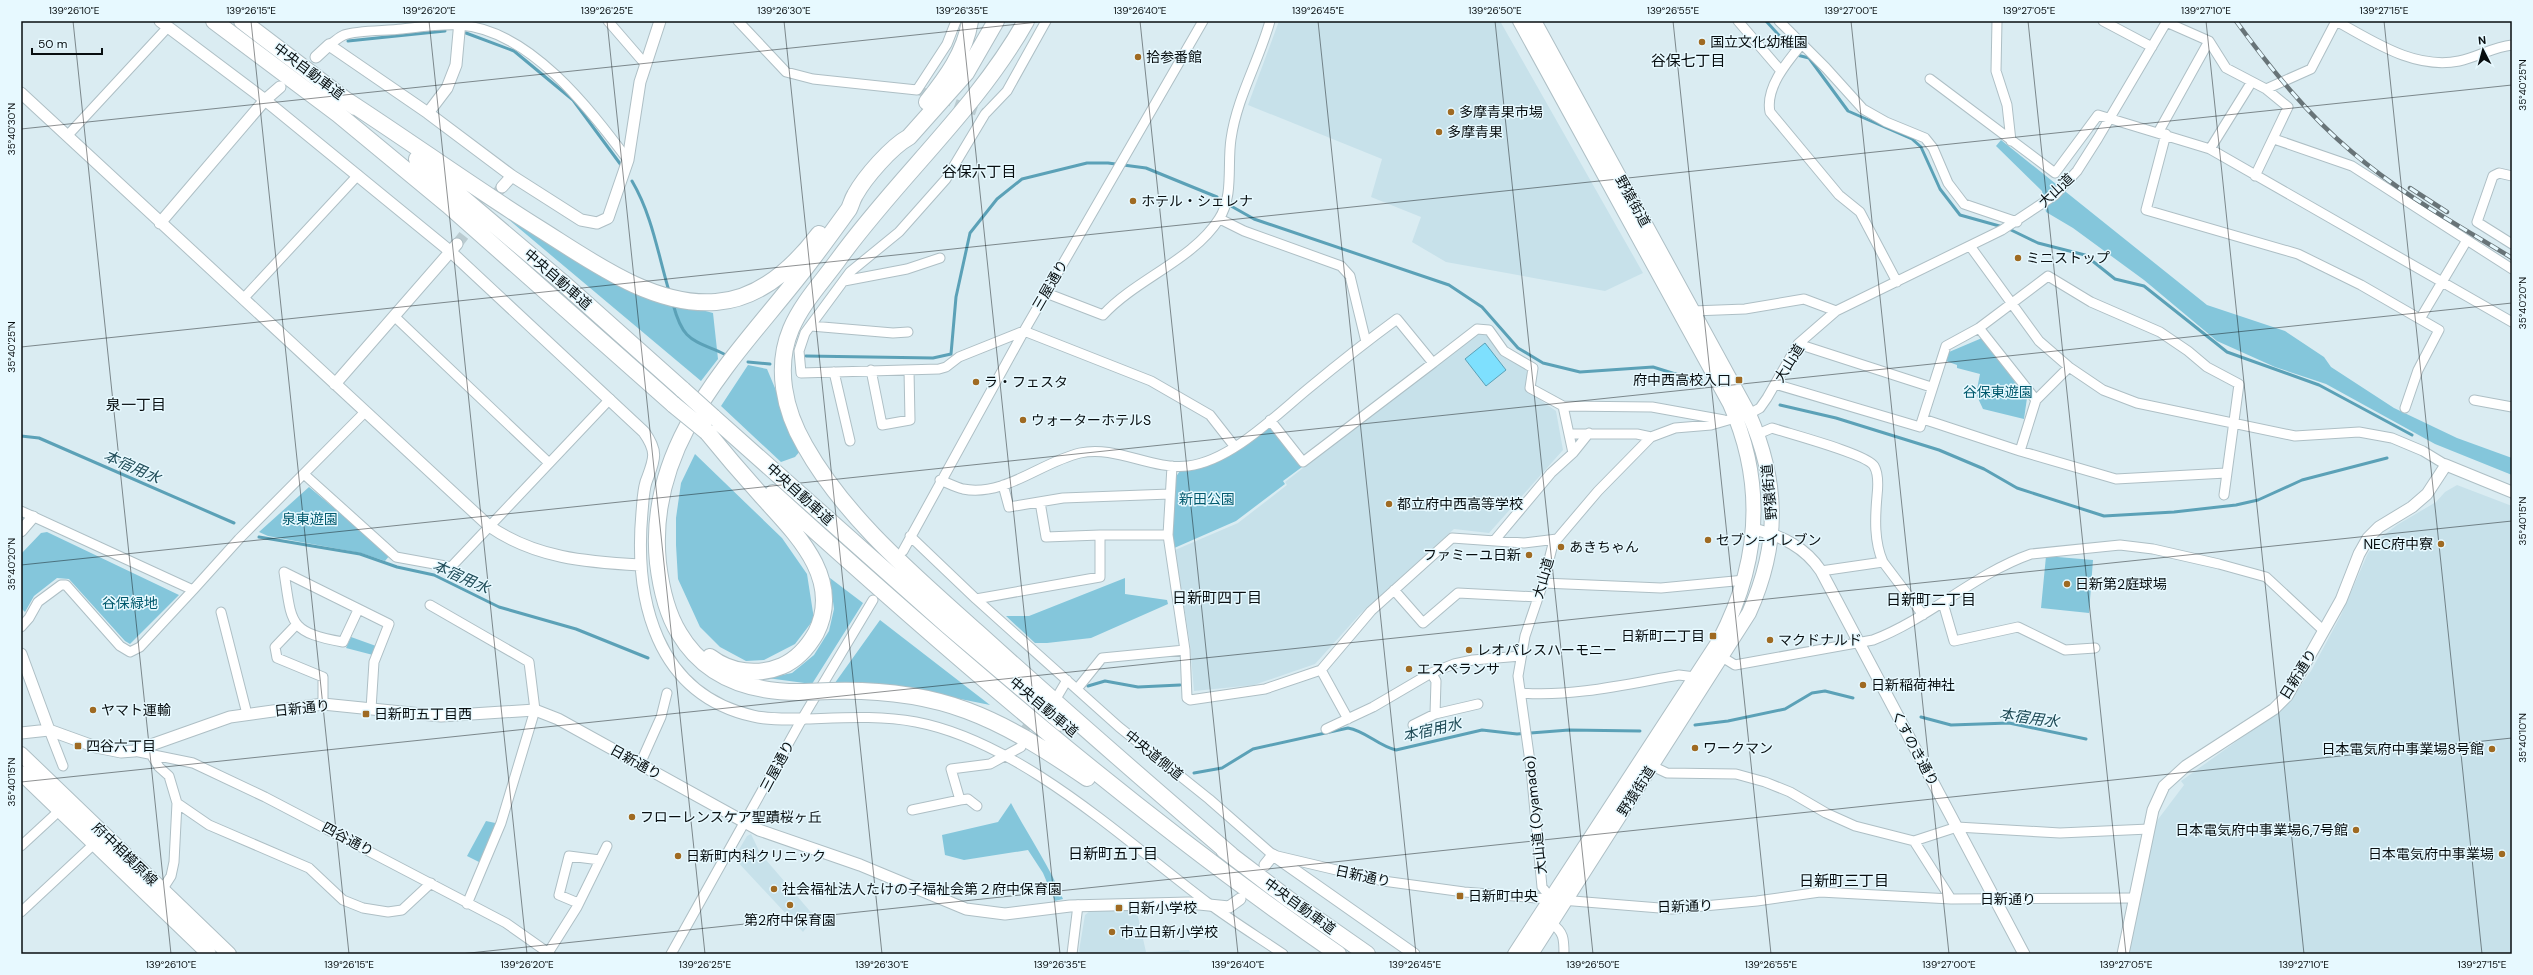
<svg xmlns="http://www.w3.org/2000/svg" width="2533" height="975" font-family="'DM Sans','Noto Sans JP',sans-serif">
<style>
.built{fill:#c7e1ea}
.green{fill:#84c6db}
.water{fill:#7ee0fe;stroke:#5ba1b7}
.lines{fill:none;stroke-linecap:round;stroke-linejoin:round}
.stream{stroke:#5ba1b7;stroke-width:3}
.minor-tunnel{stroke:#bacbd0;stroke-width:9;stroke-dasharray:9 4.5;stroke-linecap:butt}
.tertiary-tunnel{stroke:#bacbd0;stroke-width:11;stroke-dasharray:11 5.5;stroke-linecap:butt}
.minor-casing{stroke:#aebfc5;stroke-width:11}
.tertiary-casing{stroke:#aebfc5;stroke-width:13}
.primary-casing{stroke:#aebfc5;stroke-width:16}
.motorway-casing{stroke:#aebfc5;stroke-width:18}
.minor{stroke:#fff;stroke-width:9}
.tertiary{stroke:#fff;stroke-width:11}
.primary{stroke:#fff;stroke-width:14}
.motorway{stroke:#fff;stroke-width:16}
.rail-casing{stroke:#687478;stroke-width:4.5}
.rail{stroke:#e7f9ff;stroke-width:3;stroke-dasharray:9;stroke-linecap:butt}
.motorway-bridge-casing{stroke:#aebfc5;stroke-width:18;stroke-linecap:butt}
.motorway-bridge{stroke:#fff;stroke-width:16}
.ticks{fill:none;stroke:#080e10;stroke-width:1;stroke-opacity:0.45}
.poi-dot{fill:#9f6a22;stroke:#e7f9ff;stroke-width:1.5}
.labels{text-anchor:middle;stroke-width:3;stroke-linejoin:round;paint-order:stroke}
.poi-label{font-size:14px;fill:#080e10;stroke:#e7f9ff;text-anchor:start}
.street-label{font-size:14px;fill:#080e10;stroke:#e7f9ff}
.park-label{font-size:14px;fill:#00596d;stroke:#e7f9ff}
.neighbourhood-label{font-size:15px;fill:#080e10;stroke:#e7f9ff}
.water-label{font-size:15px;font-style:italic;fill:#204c58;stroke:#e7f9ff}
.neatline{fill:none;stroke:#080e10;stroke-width:1.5}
.ticks-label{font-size:10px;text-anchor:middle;fill:#080e10}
</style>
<rect width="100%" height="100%" fill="#daecf2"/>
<path class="built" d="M1279,21H1500L1643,273L1605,291L1446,262L1412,242L1421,217L1371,197L1382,159L1248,105Z
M1477,333H1486L1501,355L1526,369L1528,375L1526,390L1556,411L1563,450L1489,533L1454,529L1360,614L1315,664L1254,685L1194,691L1190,644L1175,550L1238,523L1287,485L1285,482Z
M2457,485L2512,506V954H2128L2156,822L2184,785L2181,781L2286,706L2311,671L2341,615L2368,553L2379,539L2397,525L2436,502L2445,492Z
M751,834L760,853L815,917L803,932L734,858L747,836Z
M1136,908L1146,952L1189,950L1191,954H1082L1079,951L1085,915L1091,910Z"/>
<path class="green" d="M2001,140L2207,305L2285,331L2324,357L2331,367L2394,408L2457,438L2512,458V475L2435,444L2326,384L2275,367L2217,341L2144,280L2073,228L2046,212L2042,191L1996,146Z
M496,209L668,301L713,313L718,359L701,381Z
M1982,338L2027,398L2024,419L1983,409L1976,394L1980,374L1957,368V365L1946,361L1949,352Z
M748,365L767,369L801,450L795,457L781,462L721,406Z
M1263,426L1270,427L1302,467L1283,481L1285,484L1236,521L1172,549L1175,478L1180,471L1198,468Z
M695,454L782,538L807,574L814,619L795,644L764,660L746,661L720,647L700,627L678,579L676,545V518L681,483Z
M309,487L390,555L385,561L361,553L268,536L259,532Z
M47,532L179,595L130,644L125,641L69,579L57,578L34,596L25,612L21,608V554L41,533Z
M2046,556L2093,560L2089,613L2041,608Z
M830,578L863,603L812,684L767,678L792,673L814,655L829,631L834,609Z
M1125,578V594L1167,600L1168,604L1091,638L1047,643H1035L1006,616H1029Z
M880,620L990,705L916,690L832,687Z
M351,637L376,646L373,655L346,648Z
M1011,803C1028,835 1049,865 1063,899L1055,901L1043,873L1028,850L964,860L945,855L942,835L998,822Z
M486,821L500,824L483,864L467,856Z"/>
<path class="water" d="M1485,343L1506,370L1486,386L1465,359Z"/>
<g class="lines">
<path class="stream" d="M1766,21L1797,55L1809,58L1848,111L1912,139L1921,147L1940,189L1960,215L2003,227
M466,33L514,51L573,100L621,165
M348,41L445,31
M632,181C652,215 658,254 669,291
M1231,206L1254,219L1449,285L1482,307L1518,348L1543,363L1580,372L1653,367L1701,382
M2009,229L2038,243L2085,255L2115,279L2144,286L2227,352L2319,385L2412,435
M673,304C683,341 691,339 724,354
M806,356L933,358L951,354L956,297L970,233L997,199L1022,179L1087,163H1108L1146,168L1217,197
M748,362L770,364
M1780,405L1836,418L1939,450L1984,469L2017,488L2104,516L2174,512L2236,505L2258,500L2302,480L2387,458
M21,436L39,438L234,523
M259,537L360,554L397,567L434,575L499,607L576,629L648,658
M1088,686L1105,681L1138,687L1180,685
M1921,717L1951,725L2009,723L2086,739
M1695,725L1728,721L1785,709L1812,693L1825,691L1853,698
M1194,773L1222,768L1253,749L1348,728C1366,731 1378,746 1396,750L1482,730L1517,734L1569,730L1640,731"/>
<path class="minor-tunnel" d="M917,90L985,114
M1014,742L1035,717"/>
<path class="tertiary-tunnel" d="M457,244L502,187"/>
<g class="minor-casing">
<path id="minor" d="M608,21L646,65
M738,21L786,72L813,79L917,90L947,44L956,21
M1046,21L1007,91L985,114L946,179L899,232L850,272L805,333L799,351L801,373L939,369L946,367L959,357L1024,331L1151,381L1210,415L1235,447
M1738,21L1781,71
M1779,21L1826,68L1863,109L1886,122L1925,138L1933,148L1948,183L1964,204L2017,222
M1997,21L1996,71L2007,105L2011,141
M2103,21L2152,47
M2336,21C2373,41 2414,70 2459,61C2478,57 2493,47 2512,45
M2166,22L2209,41L2226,68L2266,89L2311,69L2336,21
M329,45C334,42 339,37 344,35C358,30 386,31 402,29C420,27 440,24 459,25C529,29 590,109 628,160
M1801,45C1787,62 1765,88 1770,112L1839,195L1860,212L1897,282
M1930,79L2055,173L2098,115L2210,149L2512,322
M2159,131L2209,41
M2166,134L2146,210L2298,254L2361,285L2439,330L2418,370L2405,408
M68,135L168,27
M2274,139L2352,166L2512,269
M2210,149L2251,83
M2255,176L2288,107L2266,89
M2512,176L2499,173L2493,176L2477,222L2512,244
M1220,219L1244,231L1341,266L1350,276L1366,342
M1970,246L2039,341L2069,367L2103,390L2137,403L2295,436L2359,432L2392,438L2423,451L2446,465
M844,281L907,269L940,258
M1046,293L1103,315C1136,279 1193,260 1219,219C1234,196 1227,164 1231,139C1237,97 1259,61 1270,21
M243,299L358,175
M1693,311L1745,309L1804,299L1836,311
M394,316L548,462
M2420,319L2467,240
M811,326L893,333L908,332
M1979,328L2036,400
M1798,344L1931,387
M871,370L882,425L910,420L909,370
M834,372L850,441
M1775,384L1920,427L1946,346L1979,328L2048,276L2091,302L2160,332L2188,351L2207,367L2239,384L2224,495
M2474,400L2512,407
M1563,406L1573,453
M1923,419L2020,451L2116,479L2226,473
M1270,420L1303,462L1433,363
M1570,434H1637L1651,437
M1758,434L1772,428C1790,434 1867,454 1874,466C1879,474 1878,487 1877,496C1875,518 1874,542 1883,562L1923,615
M2020,451L2036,400L2069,367
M1172,466L1168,535L1185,650L1187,698L1190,700L1265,689L1321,670L1371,611L1452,538L1524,543L1557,539
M305,475L396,557L451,567L610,399
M940,480C948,483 955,487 963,489C1005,497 1041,462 1080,453C1116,445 1151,470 1188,466C1231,461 1276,415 1309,388C1338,364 1367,341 1397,319L1433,363L1477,329L1489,330L1504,351L1533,368L1530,388L1563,406L1652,407L1724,420
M1003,485L1009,507L1063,498L1170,494
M1040,502L1046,537L1100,535
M21,511L193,590L239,539L365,412
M910,536L976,599L1119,727L1209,799L1273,855L1383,881L1464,892L1672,909L1757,901L1820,892L1951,899L2134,898
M1494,541L1551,473L1573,453L1589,433
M903,551L1024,331L1203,21
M1821,571L1883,562
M284,572L389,624L374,662L371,709
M284,572C292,624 288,632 343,642L358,610
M1543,583L1661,588L1745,580
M1394,590L1423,623L1458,593L1538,597
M976,599L1100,577V535H1168
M1943,603L1954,641L2018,627L2065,650L2095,648
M430,605L529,662L535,710L501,823L467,904
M221,612L247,714
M296,625L275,647L277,658L323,677V704
M21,627L29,618L38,602L61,585H66L120,646L130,652L140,647L193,590
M1722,657L1735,665L1873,640C1930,618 1974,574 2031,554L2120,545L2153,549L2219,564L2266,577L2324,631
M1321,670L1348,719
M1431,673L1436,681L1435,714
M1077,689L1102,658L1185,650
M1521,693C1574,697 1627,684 1679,675L1695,677
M1057,697L1067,680
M802,719C840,718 878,715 916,722C1021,742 1124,840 1208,903C1232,921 1258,937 1283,954
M1413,725L1435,714L1478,704
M1326,729L1373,707L1431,673L1454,664L1473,660L1521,656
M49,730L63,766
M134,751L193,763L265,797L506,923L550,954
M152,756L159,767L169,776L177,803L174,862L171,876L162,890
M640,764L661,717L667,693
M1652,766L1667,773L1736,774L1765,782L1790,792L1826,813L1855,826L1914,841L1957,827L2060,833L2149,829
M960,800L968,799L977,806
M177,803L209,825L309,868L343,900L363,908L388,912L402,910L431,883
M912,810L960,800L951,769L990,764L1021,747
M1914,841L1951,899
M21,846L60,810
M1551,898L1542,887L1531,769L1518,676L1525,636L1543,583L1553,544L1598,491L1651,437L1675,428L1711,425L1749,414L1760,408L1767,398L1798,344L1836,311L2002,230L2055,195L2077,171L2098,138L2167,21
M578,903L559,895L569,856L600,860
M21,912L94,844
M1551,923C1564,932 1564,939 1564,954
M548,953L577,907L607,846
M671,954L802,719L873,600
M1072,954L1078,905"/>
</g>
<g class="tertiary-casing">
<path id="tertiary" d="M160,21L265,100L451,252L644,432C659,453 654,460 646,482C643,492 643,502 642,512C634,600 656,694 753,716C769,720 786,719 802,719
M316,57L329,45L428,113L512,176L581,220L597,223L608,218L628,160L640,82L660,21
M21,93L489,526C535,558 586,562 640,565
M428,113L447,88L456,65L460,21
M502,187L512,176
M160,223L265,100L280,87
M335,384L457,244
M1754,529C1782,536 1805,547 1821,571L2024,954
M21,531L33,517
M21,654L49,730
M21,733L49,730L96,747L121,752L134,751L230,717L323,704L441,716L535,710L558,719L759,830L860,865L966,909L1005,914L1070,906L1189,903L1229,907L1240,899
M1265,865L1273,855L1414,954
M2123,954L2153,810L2164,786L2186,766L2274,709L2287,696L2341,600L2359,554L2368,538L2379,527L2412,507L2427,494L2446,465L2512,492"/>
</g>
<g class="primary-casing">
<path id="primary" d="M21,754L229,954
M21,773L209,954
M1515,954L1719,641C1760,563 1766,485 1730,404L1520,21
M1531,954L1749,613C1780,544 1779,483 1749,414L1534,21"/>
</g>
<g class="motorway-casing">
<path id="motorway" d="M214,21L338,114L448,205L674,405
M242,21L355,107
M1026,21C976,110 897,178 838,260C822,282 802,303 791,329C775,367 784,410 805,446C846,519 915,576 977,632C1061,708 1146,782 1231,855
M346,100C411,142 474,188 540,229C591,261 653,307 716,302C759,299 794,267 819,234
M927,102C946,78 965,53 970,21
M417,159L562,282L683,390
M713,417L948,626L1062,723
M707,432C724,453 742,474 760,494C793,531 844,577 816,633C808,647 798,659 782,666C758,676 731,673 710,657
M773,493C953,656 1138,816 1338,954
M831,691C941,688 998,717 1087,778
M804,692C753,693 706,679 679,633C666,612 661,588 658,563C645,437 741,353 810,262C823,245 836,227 849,209C851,205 852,200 855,195C865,177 891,147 909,137L966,73L996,21
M1224,850L1287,898L1367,954"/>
</g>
<use href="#minor" class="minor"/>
<use href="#tertiary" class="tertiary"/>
<use href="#primary" class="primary"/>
<use href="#motorway" class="motorway"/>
<g class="rail-casing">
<path id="rail" d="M2236,21C2271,69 2307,114 2352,152C2401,194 2458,225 2512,258
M2410,188L2447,212"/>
</g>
<use href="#rail" class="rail"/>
<g class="motorway-bridge-casing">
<path id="motorway-bridge" d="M683,390L713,417
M674,405L707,432
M804,692L831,691"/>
</g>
<use href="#motorway-bridge" class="motorway-bridge"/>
</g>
<path class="ticks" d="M73,21L171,954M251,21L349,954M429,21L527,954M607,21L705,954M784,21L882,954M962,21L1060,954M1140,21L1238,954M1318,21L1416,954M1495,21L1593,954M1673,21L1771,954M1851,21L1949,954M2028,21L2126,954M2206,21L2304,954M2384,21L2482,954M21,129L1048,21M21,347L2512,85M21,565L2512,303M21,782L2512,521M460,954L2512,738"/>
<g class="poi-dot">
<circle cx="1702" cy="42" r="4"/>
<circle cx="1138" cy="57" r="4"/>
<circle cx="1451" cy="112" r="4"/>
<circle cx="1439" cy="132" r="4"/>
<circle cx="1133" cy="201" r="4"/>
<circle cx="2018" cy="258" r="4"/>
<rect x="1735" y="376" width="8" height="8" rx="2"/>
<circle cx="976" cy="382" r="4"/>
<circle cx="1023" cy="420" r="4"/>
<circle cx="1389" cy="504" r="4"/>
<circle cx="1708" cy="540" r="4"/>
<circle cx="2441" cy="544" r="4"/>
<circle cx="1561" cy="547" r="4"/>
<circle cx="1529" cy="555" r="4"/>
<circle cx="2067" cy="584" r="4"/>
<rect x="1709" y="632" width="8" height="8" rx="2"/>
<circle cx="1770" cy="640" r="4"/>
<circle cx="1469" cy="650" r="4"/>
<circle cx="1409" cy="669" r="4"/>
<circle cx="1863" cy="685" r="4"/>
<circle cx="93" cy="710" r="4"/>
<rect x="362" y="710" width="8" height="8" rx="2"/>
<rect x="74" y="742" width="8" height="8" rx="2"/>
<circle cx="1695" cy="748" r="4"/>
<circle cx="2492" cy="749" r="4"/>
<circle cx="632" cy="817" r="4"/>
<circle cx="2356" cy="830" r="4"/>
<circle cx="2502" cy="854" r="4"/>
<circle cx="678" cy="856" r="4"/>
<circle cx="774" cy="889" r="4"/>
<rect x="1456" y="892" width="8" height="8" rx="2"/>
<circle cx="790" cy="905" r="4"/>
<rect x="1115" y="904" width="8" height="8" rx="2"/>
<circle cx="1112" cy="932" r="4"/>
</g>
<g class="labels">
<g class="poi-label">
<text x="1710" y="47">国立文化幼稚園</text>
<text x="1146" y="62">拾参番館</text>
<text x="1459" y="117">多摩青果市場</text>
<text x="1447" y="137">多摩青果</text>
<text x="1141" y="206">ホテル・シェレナ</text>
<text x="2026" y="263">ミニストップ</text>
<text x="1731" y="385" text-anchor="end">府中西高校入口</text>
<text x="984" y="387">ラ・フェスタ</text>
<text x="1031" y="425">ウォーターホテルS</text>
<text x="1397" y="509">都立府中西高等学校</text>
<text x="1716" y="545">セブン-イレブン</text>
<text x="2433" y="549" text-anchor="end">NEC府中寮</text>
<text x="1569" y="552">あきちゃん</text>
<text x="1521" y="560" text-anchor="end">ファミーユ日新</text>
<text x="2075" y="589">日新第2庭球場</text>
<text x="1705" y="641" text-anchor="end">日新町二丁目</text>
<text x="1778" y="645">マクドナルド</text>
<text x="1477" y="655">レオパレスハーモニー</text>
<text x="1417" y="674">エスペランサ</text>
<text x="1871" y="690">日新稲荷神社</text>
<text x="101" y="715">ヤマト運輸</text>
<text x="374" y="719">日新町五丁目西</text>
<text x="86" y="751">四谷六丁目</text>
<text x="1703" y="753">ワークマン</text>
<text x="2484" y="754" text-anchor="end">日本電気府中事業場8号館</text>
<text x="640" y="822">フローレンスケア聖蹟桜ヶ丘</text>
<text x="2348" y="835" text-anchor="end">日本電気府中事業場6,7号館</text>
<text x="2494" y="859" text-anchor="end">日本電気府中事業場</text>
<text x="686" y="861">日新町内科クリニック</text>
<text x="782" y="894">社会福祉法人たけの子福祉会第２府中保育園</text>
<text x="1468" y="901">日新町中央</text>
<text x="1127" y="913">日新小学校</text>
<text x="790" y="925" text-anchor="middle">第2府中保育園</text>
<text x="1120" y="937">市立日新小学校</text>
</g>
<g class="street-label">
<text transform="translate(309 71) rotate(37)" y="5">中央自動車道</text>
<text transform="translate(2056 190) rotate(-43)" y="5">大山道</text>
<text transform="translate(1633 201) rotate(61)" y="5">野猿街道</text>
<text transform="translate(558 279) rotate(41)" y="5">中央自動車道</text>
<text transform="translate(1050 285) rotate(-60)" y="5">三屋通り</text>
<text transform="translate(1789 363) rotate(-58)" y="5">大山道</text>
<text transform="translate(1769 492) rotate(-95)" y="5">野猿街道</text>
<text transform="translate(800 494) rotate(42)" y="5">中央自動車道</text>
<text transform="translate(1543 578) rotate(-74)" y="5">大山道</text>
<text transform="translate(2298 674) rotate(-58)" y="5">日新通り</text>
<text transform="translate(1044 707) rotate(40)" y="5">中央自動車道</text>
<text transform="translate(302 708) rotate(-6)" y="5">日新通り</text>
<text transform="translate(1915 748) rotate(62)" y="5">くすのき通り</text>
<text transform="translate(1154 755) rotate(39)" y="5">中央道側道</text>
<text transform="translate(636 762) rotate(29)" y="5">日新通り</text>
<text transform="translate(777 766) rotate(-62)" y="5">三屋通り</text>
<text transform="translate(1636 791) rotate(-57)" y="5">野猿街道</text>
<text transform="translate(1535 815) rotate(-96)" y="5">大山道 (Oyamado)</text>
<text transform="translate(348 839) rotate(28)" y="5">四谷通り</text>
<text transform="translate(125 854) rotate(44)" y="5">府中相模原線</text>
<text transform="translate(1363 876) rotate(12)" y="5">日新通り</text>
<text x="2008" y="904">日新通り</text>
<text transform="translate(1300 906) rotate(36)" y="5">中央自動車道</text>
<text transform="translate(1685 906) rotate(-2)" y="5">日新通り</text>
</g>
<g class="park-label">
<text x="1998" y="397">谷保東遊園</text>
<text x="1207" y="504">新田公園</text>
<text x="310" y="524">泉東遊園</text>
<text x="130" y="608">谷保緑地</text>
</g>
<g class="neighbourhood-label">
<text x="1688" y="66">谷保七丁目</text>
<text x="979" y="177">谷保六丁目</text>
<text x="136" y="410">泉一丁目</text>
<text x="1217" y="603">日新町四丁目</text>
<text x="1931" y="605">日新町二丁目</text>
<text x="1113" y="859">日新町五丁目</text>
<text x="1844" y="886">日新町三丁目</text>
</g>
<g class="water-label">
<text transform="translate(132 467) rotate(24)" y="5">本宿用水</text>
<text transform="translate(461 577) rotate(24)" y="5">本宿用水</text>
<text transform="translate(2029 718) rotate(8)" y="5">本宿用水</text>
<text transform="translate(1432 730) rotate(-13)" y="5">本宿用水</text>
</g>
</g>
<rect width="2533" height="975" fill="none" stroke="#e7f9ff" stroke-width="44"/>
<g transform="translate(2483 50) rotate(354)" stroke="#e7f9ff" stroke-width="3" paint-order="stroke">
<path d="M0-3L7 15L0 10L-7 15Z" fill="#080e10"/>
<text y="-6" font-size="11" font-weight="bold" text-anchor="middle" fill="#080e10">N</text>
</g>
<path d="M32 48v6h70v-6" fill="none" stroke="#080e10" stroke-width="2"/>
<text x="38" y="48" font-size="12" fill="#080e10" stroke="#e7f9ff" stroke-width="3" paint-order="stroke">50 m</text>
<rect x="22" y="22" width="2489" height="931" class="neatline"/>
<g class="ticks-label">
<text x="74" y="14">139°26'10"E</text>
<text x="251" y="14">139°26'15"E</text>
<text x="429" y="14">139°26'20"E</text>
<text x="607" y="14">139°26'25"E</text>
<text x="784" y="14">139°26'30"E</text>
<text x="962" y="14">139°26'35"E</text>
<text x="1140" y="14">139°26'40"E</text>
<text x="1318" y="14">139°26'45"E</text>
<text x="1495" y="14">139°26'50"E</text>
<text x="1673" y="14">139°26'55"E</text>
<text x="1851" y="14">139°27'00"E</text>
<text x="2029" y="14">139°27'05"E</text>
<text x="2206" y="14">139°27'10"E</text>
<text x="2384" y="14">139°27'15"E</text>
<text transform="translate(2522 85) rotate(-90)" y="4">35°40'25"N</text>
<text transform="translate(11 129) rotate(-90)" y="4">35°40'30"N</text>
<text transform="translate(2522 303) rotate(-90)" y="4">35°40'20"N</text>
<text transform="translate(11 347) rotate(-90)" y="4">35°40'25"N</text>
<text transform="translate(2522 521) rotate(-90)" y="4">35°40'15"N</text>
<text transform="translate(11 564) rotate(-90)" y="4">35°40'20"N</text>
<text transform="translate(2522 738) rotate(-90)" y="4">35°40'10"N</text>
<text transform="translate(11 782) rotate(-90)" y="4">35°40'15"N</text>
<text x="171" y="968">139°26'10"E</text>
<text x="349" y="968">139°26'15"E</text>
<text x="527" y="968">139°26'20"E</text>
<text x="705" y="968">139°26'25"E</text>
<text x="882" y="968">139°26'30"E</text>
<text x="1060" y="968">139°26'35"E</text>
<text x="1238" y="968">139°26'40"E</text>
<text x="1415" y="968">139°26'45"E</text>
<text x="1593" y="968">139°26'50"E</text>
<text x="1771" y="968">139°26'55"E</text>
<text x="1949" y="968">139°27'00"E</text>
<text x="2126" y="968">139°27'05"E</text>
<text x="2304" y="968">139°27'10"E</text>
<text x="2482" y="968">139°27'15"E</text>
</g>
</svg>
